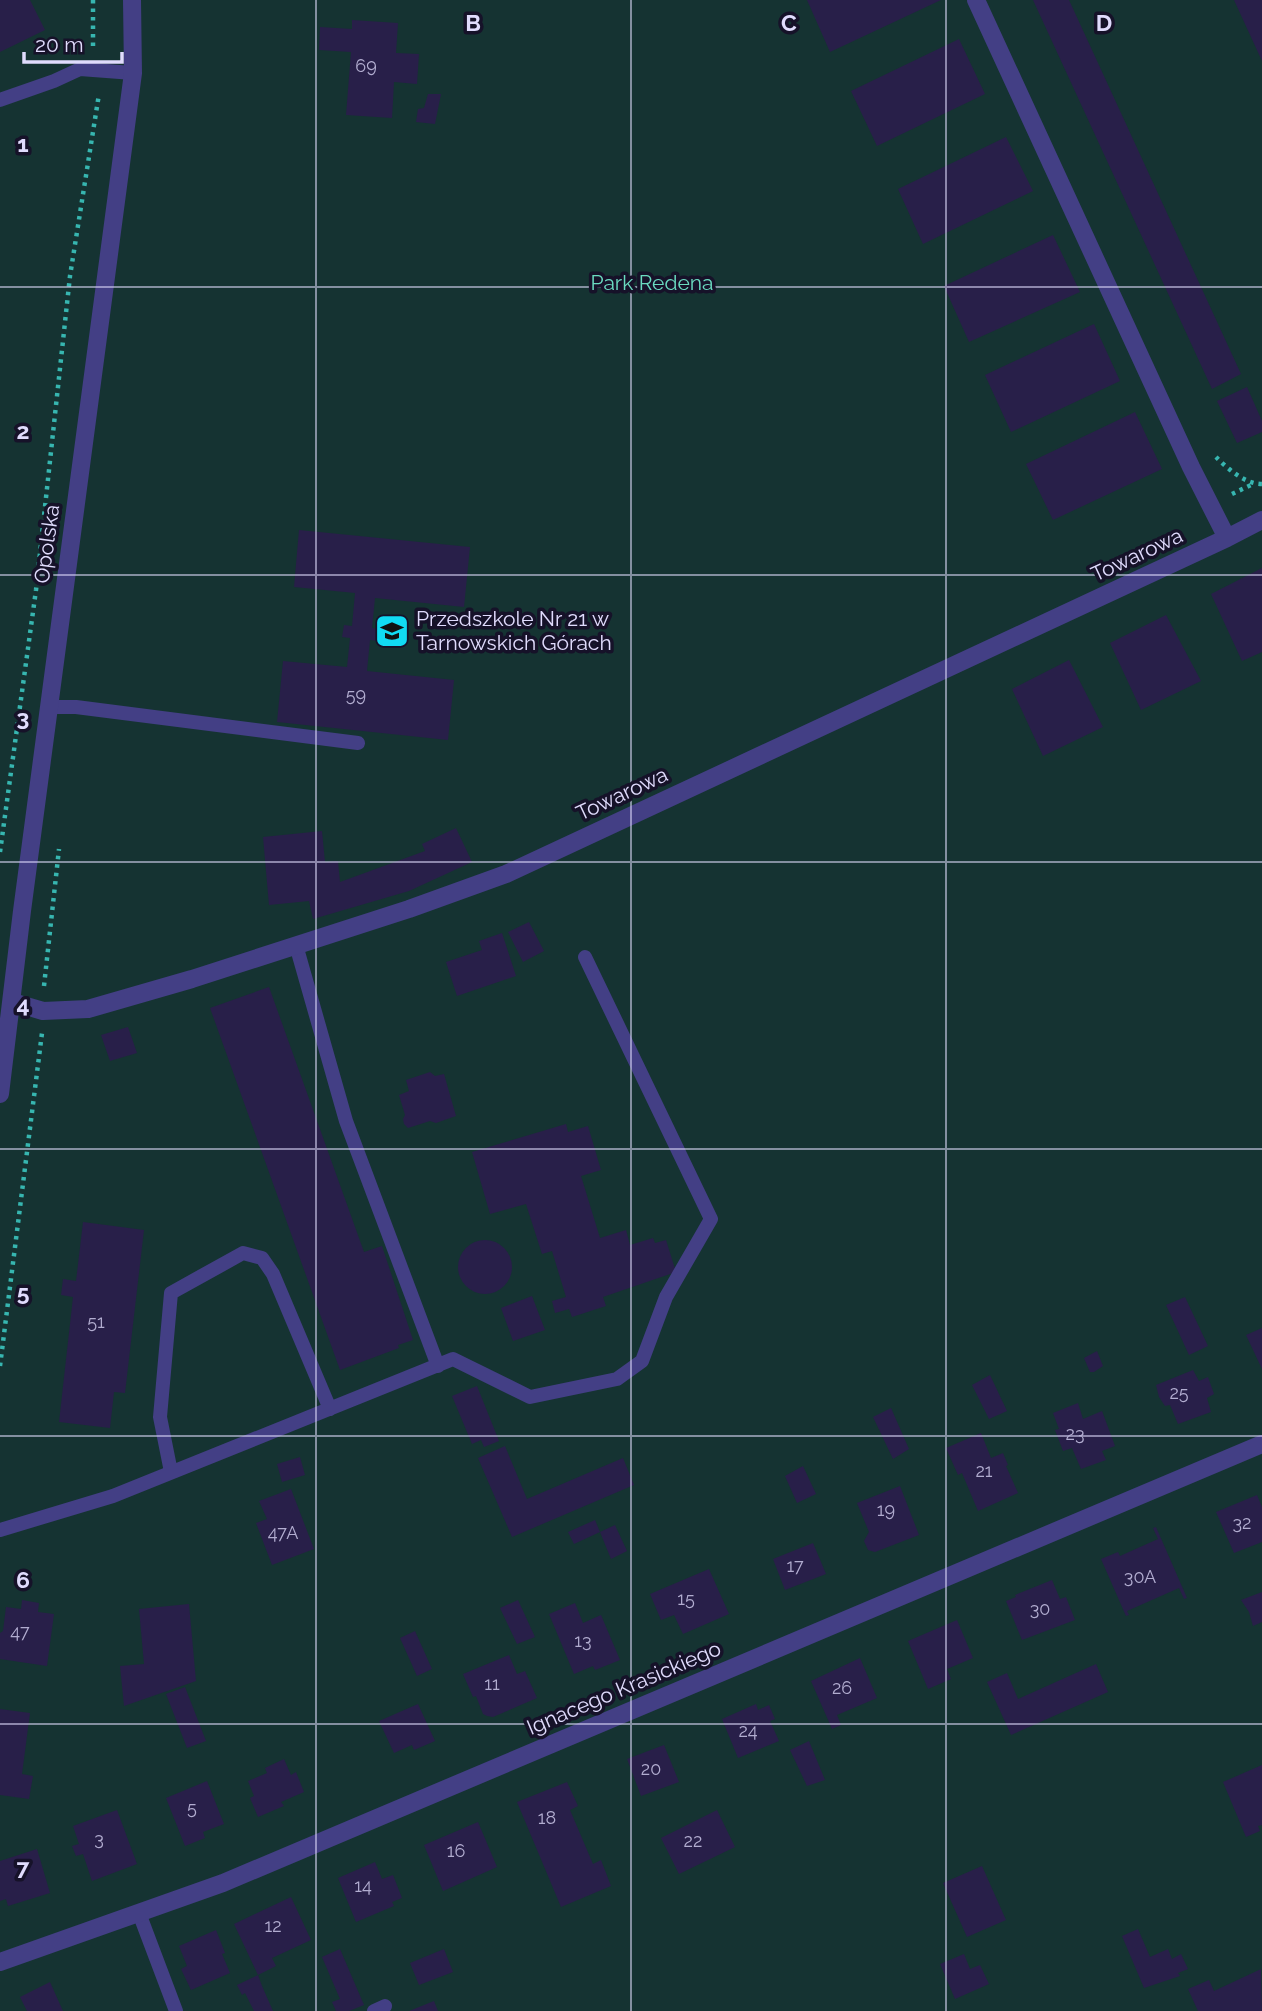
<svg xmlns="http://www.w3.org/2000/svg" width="1262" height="2011" font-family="Raleway,sans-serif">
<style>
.green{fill:#153332}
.building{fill:#281f49}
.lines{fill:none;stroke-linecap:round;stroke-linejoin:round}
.path{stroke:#37b6b0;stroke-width:4.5;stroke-dasharray:3.5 5;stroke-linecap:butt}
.service{stroke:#433f85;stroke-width:14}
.minor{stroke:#433f85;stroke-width:18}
.tertiary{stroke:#433f85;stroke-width:18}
.grid{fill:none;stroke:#e0dcfd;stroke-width:2;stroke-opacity:0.55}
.labels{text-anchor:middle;stroke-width:7;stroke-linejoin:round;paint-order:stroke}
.number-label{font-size:18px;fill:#b2add0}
.park-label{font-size:21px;fill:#6adbc0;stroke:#161229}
.street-label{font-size:21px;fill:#e0dcfd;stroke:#161229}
.poi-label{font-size:21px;fill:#e0dcfd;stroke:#161229;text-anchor:start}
.grid-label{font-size:23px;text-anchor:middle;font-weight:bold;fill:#e0dcfd;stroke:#161229;stroke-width:7;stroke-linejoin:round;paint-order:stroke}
</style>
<rect width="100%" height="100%" fill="#161229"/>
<path class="green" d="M0,0H1262V2011H0Z"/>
<path class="building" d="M0,0H30L45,30L0,52Z
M807,0H941L830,52Z
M1033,0H1069L1241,374L1212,389Z
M1234,0H1262V61Z
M352,20L398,23L396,53L419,54L417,84L394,82L392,118L346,115L351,52L319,50L320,27L352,29Z
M959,39L985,94L877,146L851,91Z
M428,94H441L435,124L416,122L418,109L424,108Z
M1006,137L1033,191L923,244L898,189Z
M1053,235L1080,292L969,342L944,286Z
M1094,324L1120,381L1011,432L985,375Z
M1247,387L1262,421V432L1237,443L1217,401Z
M1135,412L1162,469L1053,520L1026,464Z
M299,530L470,547L464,607L375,598L372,628L380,629L379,641L370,640L367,671L454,680L448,740L277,722L283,661L347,667L350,638L342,637L344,625L352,626L355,593L294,587Z
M1262,568V652L1242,661L1211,594Z
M1166,615L1201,681L1141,710L1110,643Z
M1069,660L1103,727L1043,756L1012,689Z
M456,828L472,862L409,891L313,919L309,901L269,905L263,837L322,831L325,862L338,861L340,882L425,851L422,844Z
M529,922L544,951L523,962L508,932Z
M502,933L516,976L457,996L446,962L482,950L479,941Z
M269,987L364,1252L382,1246L413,1340L398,1345L399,1348L340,1370L210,1008Z
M128,1027L137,1053L110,1061L101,1035Z
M430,1072L435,1076L444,1074L456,1116L436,1123L430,1121L408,1128L404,1124L403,1119L405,1115L399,1095L409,1091L406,1080Z
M566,1124L568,1132L588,1126L601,1170L581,1176L600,1238L626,1230L630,1245L653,1238L655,1243L666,1240L676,1272L603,1297L606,1306L572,1317L569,1309L555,1313L552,1301L566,1297L552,1251L542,1254L526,1204L490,1214L472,1152Z
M83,1222L144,1230L125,1393L114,1392L110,1428L59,1422L73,1297L61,1295L63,1279L76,1281Z
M458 1267a27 27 0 1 1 54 0a27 27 0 1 1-54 0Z
M532,1296L545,1330L513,1341L501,1308Z
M1185,1297L1208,1346L1189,1355L1166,1305Z
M1262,1328V1369L1246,1335Z
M1097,1351L1103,1366L1094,1372H1090L1084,1358Z
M1193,1370L1199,1381L1208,1377L1214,1394L1207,1398L1211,1412L1178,1424L1170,1405L1165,1406L1159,1397L1156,1385Z
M990,1375L1007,1411L989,1419L972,1385Z
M477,1386L499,1441L484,1447L481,1440L472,1444L452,1396Z
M1078,1403L1083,1419L1102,1411L1115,1446L1102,1451L1106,1460L1081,1469L1072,1448L1063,1451L1055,1430L1059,1429L1053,1413Z
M891,1408L909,1449L893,1459L873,1417Z
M981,1433L991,1458L1003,1453L1008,1465L1006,1466L1018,1493L978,1511L962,1473L958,1475L946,1448Z
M505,1446L527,1499L623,1458L634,1485L512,1537L478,1458Z
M300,1457L305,1475L282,1482L277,1464Z
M803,1466L816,1494L797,1503L785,1476Z
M900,1486L919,1535L875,1552L868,1550L864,1541L869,1532L857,1503Z
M291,1489L314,1549L272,1565L256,1523L267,1519L259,1501Z
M1257,1495L1262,1507V1542L1234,1553L1216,1512Z
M595,1520L600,1532L574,1544L568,1532Z
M615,1525L627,1551L611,1559L600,1532Z
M1156,1527L1187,1598L1184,1599L1179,1588L1127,1611L1129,1615L1126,1616L1101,1559L1118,1552L1120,1556L1158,1539L1153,1528Z
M813,1543L826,1574L785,1590L773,1559Z
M709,1569L729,1614L683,1634L674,1615L661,1620L650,1594Z
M1052,1580L1060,1599L1066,1597L1075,1620L1022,1640L1006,1601L1016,1597L1015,1595Z
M1262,1592V1622L1253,1626L1249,1612L1241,1600Z
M22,1600L39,1603L38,1612L54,1614L47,1666L0,1659V1633L3,1631L6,1607L21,1609Z
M518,1600L535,1637L517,1644L500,1608Z
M575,1603L583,1623L601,1615L620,1660L595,1670L593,1666L574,1674L549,1614Z
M189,1604L196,1681L124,1706L120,1666L144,1664L139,1609Z
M957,1620L973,1658L947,1669L951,1679L928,1689L908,1641Z
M415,1631L432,1669L417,1676L400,1638Z
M509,1655L517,1674L525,1671L537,1698L493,1717L487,1716L483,1714L476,1696L473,1697L463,1674Z
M860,1658L877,1698L837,1715L841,1725L832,1729L811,1681Z
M1096,1664L1108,1692L1011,1735L987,1682L1007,1673L1018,1699Z
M185,1687L206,1741L187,1748L166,1694Z
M418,1704L435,1741L414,1750L412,1745L394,1753L379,1721Z
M756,1704L758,1710L769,1705L775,1719L770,1721L779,1741L738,1758L722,1719Z
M0,1709L30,1713L22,1774L33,1776L29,1799L0,1795Z
M809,1741L825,1780L807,1786L790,1750Z
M664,1745L679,1782L641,1796L627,1759Z
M284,1759L291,1775L296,1772L304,1792L281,1802L284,1806L258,1817L250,1798L254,1796L248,1781L267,1773L265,1768Z
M1262,1765V1825L1258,1826L1260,1831L1246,1837L1223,1782Z
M207,1781L224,1824L203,1832L205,1838L185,1846L166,1798Z
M567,1782L578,1806L570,1810L593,1864L601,1860L611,1886L561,1907L517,1802Z
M117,1810L137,1864L92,1881L83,1854L76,1856L72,1846L79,1844L73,1826Z
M717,1810L735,1847L679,1874L661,1838Z
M478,1822L497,1867L443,1891L424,1845Z
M37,1849L50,1893L8,1906L6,1899L0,1901V1861Z
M375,1862L382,1879L393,1875L402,1898L392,1902L394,1906L356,1922L338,1878Z
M982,1866L1006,1920L967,1937L943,1883Z
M291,1897L311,1940L272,1958L276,1966L258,1975L234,1924Z
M1138,1929L1150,1957L1168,1949L1172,1959L1181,1954L1188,1969L1178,1973L1180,1976L1144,1988L1122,1936Z
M216,1930L225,1953L222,1954L230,1973L191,1990L181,1969L187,1966L179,1946Z
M340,1949L364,2005L349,2011H336L332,2002L340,1999L322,1957Z
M444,1949L453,1972L419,1985L410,1963Z
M964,1954L970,1969L980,1965L989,1984L955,1999L940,1964Z
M1261,1969L1262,2011H1198L1188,1989L1209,1980L1214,1991Z
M258,1975L262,1986L273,2011H254L245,1993L242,1995L237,1985Z
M50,1982L63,2011H27L20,1997Z
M434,2001L438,2011H409Z"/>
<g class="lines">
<path class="path" d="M93,0V48
M1216,457C1228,469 1245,484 1262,484
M1232,494L1253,484
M0,852L36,590L70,276L99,94
M44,986L59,849
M0,1366L42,1033"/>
<path class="service" d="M0,100L54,81L80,69L133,73
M49,707H76L358,743
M296,945L346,1121L438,1366
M171,1472L160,1417L171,1293L243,1253L262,1258L273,1274L330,1409
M0,1530L113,1496L453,1359L530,1397L617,1379L642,1361L666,1297L711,1219L585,957
M139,1913L176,2011
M374,2011L385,2006"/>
<path class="minor" d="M976,0L1191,467L1227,538
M12,1002L43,1011L88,1009L192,979L409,909L506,874L1227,538L1262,520
M0,1962L223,1883L1262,1444"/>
<path class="tertiary" d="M0,1094L22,911L133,73L132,0"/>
</g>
<path class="grid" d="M316,0V2011M631,0V2011M946,0V2011M0,287H1262M0,575H1262M0,862H1262M0,1149H1262M0,1436H1262M0,1724H1262"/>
<defs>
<g id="school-square" transform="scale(1.75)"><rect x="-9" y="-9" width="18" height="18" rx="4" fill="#11dbf3" stroke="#161229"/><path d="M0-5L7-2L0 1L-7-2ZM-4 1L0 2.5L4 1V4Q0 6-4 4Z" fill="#111"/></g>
</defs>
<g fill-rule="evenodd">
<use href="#school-square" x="392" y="631"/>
</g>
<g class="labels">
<g class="number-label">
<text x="366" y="72">69</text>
<text x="356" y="701">59</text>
<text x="96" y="1328">51</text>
<text x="1179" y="1399">25</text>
<text x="1075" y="1440">23</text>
<text x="984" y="1477">21</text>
<text x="886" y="1516">19</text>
<text x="1242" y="1529">32</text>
<text x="283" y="1539">47A</text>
<text x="795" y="1572">17</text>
<text x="1140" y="1583">30A</text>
<text x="686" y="1605">15</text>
<text x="1040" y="1615">30</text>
<text x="20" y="1638">47</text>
<text x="583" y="1647">13</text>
<text x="492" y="1690">11</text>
<text x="842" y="1694">26</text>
<text x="748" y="1737">24</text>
<text x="651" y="1775">20</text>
<text x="192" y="1814">5</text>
<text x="547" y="1824">18</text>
<text x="99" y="1845">3</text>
<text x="693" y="1847">22</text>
<text x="456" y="1857">16</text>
<text x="363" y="1892">14</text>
<text x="273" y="1932">12</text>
</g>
<g class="park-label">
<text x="652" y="290">Park Redena</text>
</g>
<g class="street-label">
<text transform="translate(47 544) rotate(-82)" y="7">Opolska</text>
<text transform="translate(1137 555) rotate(-25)" y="7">Towarowa</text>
<text transform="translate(622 794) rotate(-25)" y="7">Towarowa</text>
<text transform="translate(624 1688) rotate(-23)" y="7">Ignacego Krasickiego</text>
</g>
<g class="poi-label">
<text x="416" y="626">Przedszkole Nr 21 w<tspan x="416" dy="24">Tarnowskich Górach</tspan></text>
</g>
</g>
<g class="grid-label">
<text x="473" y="31">B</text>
<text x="789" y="31">C</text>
<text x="1104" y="31">D</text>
<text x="23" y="152">1</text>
<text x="23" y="439">2</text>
<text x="23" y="726">3</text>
<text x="23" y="1013">4</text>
<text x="23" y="1301">5</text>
<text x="23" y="1588">6</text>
<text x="23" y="1875">7</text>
</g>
<path d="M24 52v10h98v-10" fill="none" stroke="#e0dcfd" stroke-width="3.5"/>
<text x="35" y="52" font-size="21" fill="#e0dcfd" stroke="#161229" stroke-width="5" paint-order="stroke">20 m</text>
</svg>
